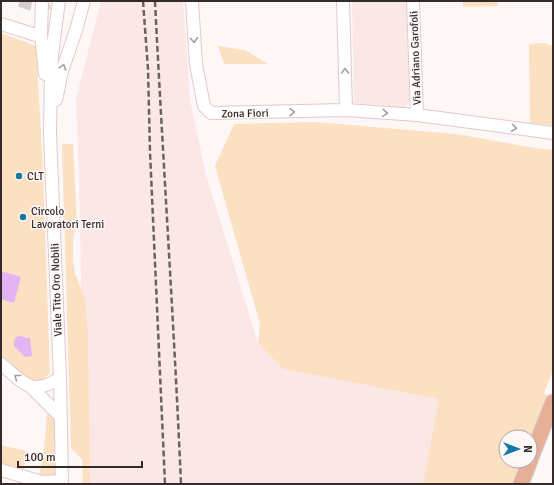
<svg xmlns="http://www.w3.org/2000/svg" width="554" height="485" font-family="Signika,sans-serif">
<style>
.built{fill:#fce7e7}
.green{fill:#fbe1c2}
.water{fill:#e4b3f3}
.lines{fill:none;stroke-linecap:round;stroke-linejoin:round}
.minor-tunnel{stroke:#d5cece;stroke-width:12;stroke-dasharray:12 6;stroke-linecap:butt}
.minor-casing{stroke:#e3c9ca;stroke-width:14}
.major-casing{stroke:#d6d4d4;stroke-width:17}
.minor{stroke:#fff;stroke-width:12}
.major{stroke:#e6af98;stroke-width:15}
.rail{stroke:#6a6161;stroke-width:2.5;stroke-dasharray:6 3;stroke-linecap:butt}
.oneway{stroke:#a49f9f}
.poi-dot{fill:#1279a4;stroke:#fdf7f7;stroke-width:1.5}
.labels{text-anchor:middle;stroke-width:3;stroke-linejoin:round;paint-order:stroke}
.street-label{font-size:11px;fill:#342a2a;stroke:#fdf7f7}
.poi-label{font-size:11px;fill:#342a2a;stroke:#fdf7f7;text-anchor:start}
</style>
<rect width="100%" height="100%" fill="#fdf7f7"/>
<path class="built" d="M101,1H183L190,100L206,175L258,343L283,369L440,399L423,484H85L79,175L76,99Z
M352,1H408L411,47L410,100L404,109L383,105L354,103Z"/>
<path class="green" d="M463,1H497L498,6L463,7Z
M1,33L36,46L43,170L50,373L40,382L36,388L1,358Z
M544,43L553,46V125L530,123L529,44Z
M218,46L245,50L268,64H224Z
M314,122L456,134L535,148L553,150V370L544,393L549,396L530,442V437H506V461H522L514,484H423L439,399L283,369L258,343L260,324L215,166L234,124Z
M62,144H73L77,225L73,237V259L75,273L85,298L88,337L90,484H83L82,459L71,448Z
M47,413L58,418L57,475L39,477L44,449Z
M1,445L26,451L23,475L1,470Z"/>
<path class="water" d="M1,271L21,277L14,303L1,299Z
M21,336L26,338H30L32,356L25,357L14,346V341L16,337Z"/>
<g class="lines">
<path class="minor-tunnel" d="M20,1C33,6 41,7 54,1"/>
<g class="minor-casing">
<path id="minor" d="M42,1L41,34L45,74
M59,1L53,46L51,70L50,133L60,378L62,484
M192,1L196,64L204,106L211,113L346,110L417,115L553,133
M343,1L346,110
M413,1L417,115
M1,24L36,35
M56,100L62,71L76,30L84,1
M1,364C24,383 31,397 60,378
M31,387L61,417
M1,470L42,482L62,481"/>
</g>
<g class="major-casing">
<path id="major" d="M530,460L553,402
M521,484L530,461"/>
</g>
<use href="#minor" class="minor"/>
<use href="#major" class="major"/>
<path class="rail" d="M143,1L148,69L150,152L165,484
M155,1C163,162 174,323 181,484"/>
</g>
<defs><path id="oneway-chevron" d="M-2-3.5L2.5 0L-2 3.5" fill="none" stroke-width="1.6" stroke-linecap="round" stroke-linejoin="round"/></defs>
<g class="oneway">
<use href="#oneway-chevron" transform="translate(194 40) rotate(86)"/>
<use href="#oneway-chevron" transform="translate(63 67) rotate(-72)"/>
<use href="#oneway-chevron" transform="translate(345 71) rotate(-92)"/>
<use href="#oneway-chevron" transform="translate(292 112) rotate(-1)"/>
<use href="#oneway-chevron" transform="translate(385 113) rotate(3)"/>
<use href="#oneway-chevron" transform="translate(514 128) rotate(8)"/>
<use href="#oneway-chevron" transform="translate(17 377) rotate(-142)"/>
</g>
<g class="poi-dot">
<circle cx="19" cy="176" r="4"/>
<circle cx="23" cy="217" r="4"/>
</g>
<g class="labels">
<g class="street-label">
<text transform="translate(415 58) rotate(-92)" y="4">Via Adriano Garofoli</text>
<text transform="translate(245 113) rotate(-1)" y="4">Zona Fiori</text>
<text transform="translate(56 290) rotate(-92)" y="4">Viale Tito Oro Nobili</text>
</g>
<g class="poi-label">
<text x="27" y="180">CLT</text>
<text x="31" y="215">Circolo<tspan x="31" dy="13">Lavoratori Terni</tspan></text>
</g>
</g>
<rect width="554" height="485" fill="none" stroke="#342a2a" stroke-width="4"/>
<g transform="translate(518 449) rotate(90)"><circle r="19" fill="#fdf7f7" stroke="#ada5a5"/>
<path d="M0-3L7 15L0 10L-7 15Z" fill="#1279a4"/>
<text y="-6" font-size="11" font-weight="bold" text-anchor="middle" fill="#342a2a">N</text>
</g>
<path d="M18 461v6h124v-6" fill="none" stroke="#342a2a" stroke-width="2"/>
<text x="24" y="461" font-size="12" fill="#342a2a" stroke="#fdf7f7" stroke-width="3" paint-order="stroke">100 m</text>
</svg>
